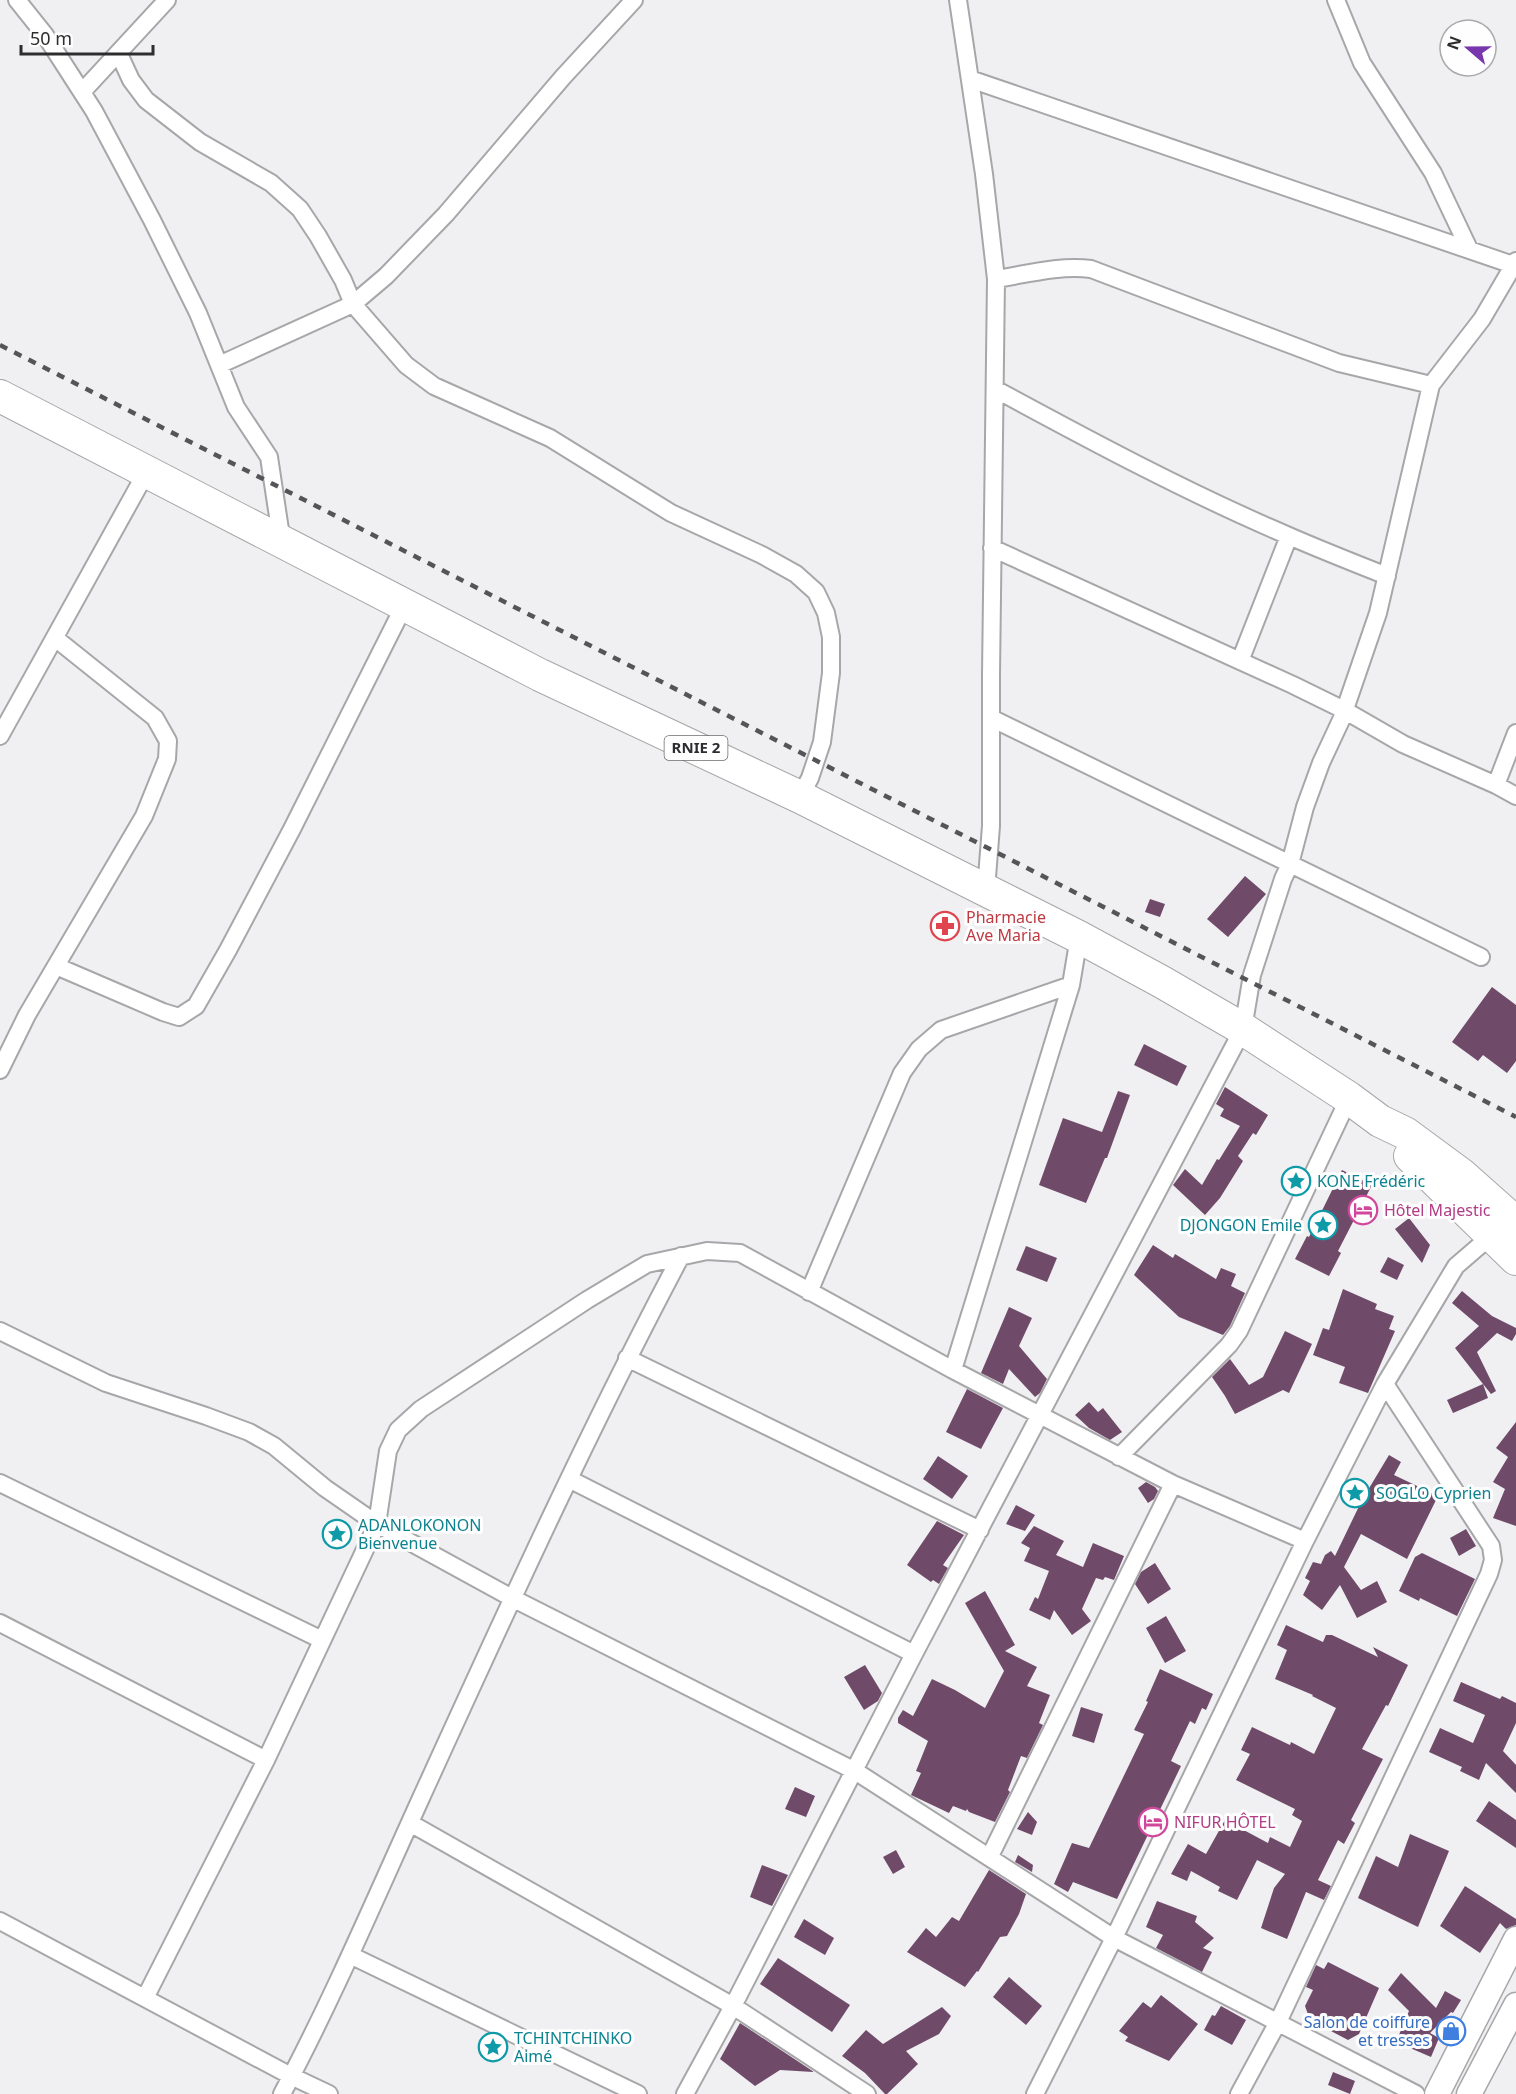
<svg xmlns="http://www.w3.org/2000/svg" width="1516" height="2094" font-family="'Noto Sans',sans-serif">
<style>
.building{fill:#704b69}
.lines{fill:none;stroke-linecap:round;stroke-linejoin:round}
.street-casing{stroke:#a7a7aa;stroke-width:20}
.secondary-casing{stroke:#a7a7aa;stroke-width:27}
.highway-casing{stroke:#a7a7aa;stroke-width:34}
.street{stroke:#fff;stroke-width:16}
.secondary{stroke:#fff;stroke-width:24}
.highway{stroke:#fff;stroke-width:32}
.rail{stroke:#555557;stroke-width:4.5;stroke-dasharray:8 8;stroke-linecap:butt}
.labels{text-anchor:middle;stroke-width:6;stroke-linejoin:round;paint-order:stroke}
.shield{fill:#fefeff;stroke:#6c6c6d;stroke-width:1.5}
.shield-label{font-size:15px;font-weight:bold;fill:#2d2d2f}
.health-label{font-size:16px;fill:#be3a42;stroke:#fefeff;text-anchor:start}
.culture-label{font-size:16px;fill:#0d838f;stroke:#fefeff;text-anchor:start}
.hotel-label{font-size:16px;fill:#b23c85;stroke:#fefeff;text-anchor:start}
.shop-label{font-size:16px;fill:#366cbe;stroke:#fefeff;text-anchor:end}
</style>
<rect width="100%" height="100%" fill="#f0f0f3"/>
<path class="building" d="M1245,876L1266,894L1228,937L1207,919Z
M1150,899L1165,904L1160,917L1145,912Z
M1492,987L1516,1005V1061L1507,1073L1483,1055L1478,1061L1452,1042Z
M1144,1044L1187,1066L1177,1086L1134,1065Z
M1225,1087L1268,1115L1256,1135L1253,1133L1238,1156L1243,1161L1220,1198L1205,1215L1173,1185L1185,1169L1202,1185L1217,1159L1219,1160L1240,1126L1220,1116L1224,1109L1216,1104Z
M1118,1091L1130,1095L1107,1158H1105L1086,1203L1039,1185L1063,1118L1102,1132Z
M1342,1170L1372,1185L1338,1251L1341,1253L1329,1276L1295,1259L1307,1236L1309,1237Z
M1409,1218L1430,1245L1422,1263L1395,1229Z
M1153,1245L1173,1258L1175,1254L1216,1279L1221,1268L1236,1274L1231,1286L1245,1293L1230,1326L1223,1335L1179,1317L1134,1275Z
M1026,1246L1057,1258L1047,1282L1016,1270Z
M1388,1257L1404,1265L1397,1280L1380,1272Z
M1343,1289L1377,1304L1375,1309L1394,1316L1389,1329L1395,1331L1368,1393L1339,1383L1345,1367L1313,1355L1323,1328L1329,1330Z
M1462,1291L1492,1316L1516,1328V1334L1512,1341L1497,1333L1477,1352L1496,1391L1491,1394L1483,1384L1488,1398L1453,1413L1447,1400L1483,1384L1455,1348L1479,1326L1452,1303Z
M1009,1307L1032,1318L1019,1346L1047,1379L1040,1393L1035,1397L1009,1369L1003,1384L981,1373Z
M1285,1331L1312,1344L1289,1393L1283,1390L1235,1414L1225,1396L1212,1377L1230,1359L1249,1385L1263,1377Z
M967,1389L1003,1408L981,1449L946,1432Z
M1089,1402L1098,1412L1103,1408L1122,1432L1110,1440L1089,1428L1075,1415Z
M1516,1422V1526L1493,1518L1505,1489L1493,1482L1508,1457L1496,1448Z
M1389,1455L1401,1462L1394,1475L1438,1496L1407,1559L1361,1534L1344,1567L1361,1590L1377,1581L1387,1602L1357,1618L1340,1585L1322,1610L1303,1595L1310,1581L1305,1578L1313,1562L1321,1564L1325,1555L1331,1551L1335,1556L1362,1500Z
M938,1456L968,1476L952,1499L923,1479Z
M1146,1482L1155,1487L1158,1491L1154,1499L1148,1503L1138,1488Z
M1016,1505L1035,1515L1025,1531L1006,1524Z
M937,1521L964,1535L943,1565L948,1568L939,1584L933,1580L931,1582L907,1565Z
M1034,1526L1064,1541L1056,1555L1083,1567L1093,1543L1124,1556L1114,1580L1105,1577L1103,1580L1096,1578L1082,1609L1091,1621L1072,1635L1054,1610L1050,1620L1029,1610L1035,1597L1038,1599L1049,1571L1024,1561L1030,1548L1021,1543Z
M1466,1529L1476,1546L1459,1556L1450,1538Z
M1422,1553L1475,1579L1457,1616L1420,1598L1419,1601L1399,1591L1415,1557Z
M1155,1563L1171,1589L1148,1604L1135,1584L1141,1572Z
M985,1591L1015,1645L1005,1651L1037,1667L1027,1686L1050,1695L1039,1723L1043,1725L1027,1758L1021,1756L1008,1790L1010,1792L995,1822L969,1812L967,1809L966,1811L953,1806L949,1813L911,1795L921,1773L916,1771L928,1741L898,1723V1718L903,1710L913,1716L932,1679L955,1690L985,1708L1004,1671L965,1603Z
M1166,1616L1186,1651L1165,1663L1146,1628Z
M1286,1625L1323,1642L1326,1635H1332L1378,1657L1373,1647L1408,1665L1388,1706L1386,1705L1362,1749L1383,1759L1351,1820L1355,1823L1344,1844L1338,1840L1318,1880L1331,1886L1324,1900L1306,1892L1287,1939L1261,1928L1274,1888L1285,1874L1257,1860L1237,1900L1218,1891L1220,1887L1191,1871L1187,1881L1171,1874L1188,1844L1206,1854L1225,1820L1268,1843L1270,1837L1290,1847L1302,1821L1292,1815L1295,1809L1236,1780L1250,1754L1241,1750L1252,1727L1290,1745L1291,1742L1314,1754L1336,1708L1312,1696L1313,1695L1275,1679L1287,1650L1277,1645Z
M865,1665L882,1693L878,1701L864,1710L844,1677Z
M1160,1669L1213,1694L1206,1710L1202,1708L1195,1724L1190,1721L1171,1761L1181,1766L1117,1899L1073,1882L1068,1892L1054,1884L1072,1843L1089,1848L1144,1734L1134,1730L1148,1702L1146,1701Z
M1461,1682L1500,1699L1502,1696L1516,1703V1723L1503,1751L1516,1765V1793L1486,1763L1479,1780L1460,1771L1462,1767L1429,1752L1440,1728L1473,1743L1485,1715L1453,1701Z
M1081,1707L1103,1714L1094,1743L1072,1736Z
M795,1787L815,1796L806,1817L785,1809Z
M1489,1801L1516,1820V1848L1476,1821Z
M1028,1812L1037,1822L1032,1835L1017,1829Z
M1410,1834L1449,1851L1418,1927L1358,1898L1376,1856L1398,1867Z
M896,1850L905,1867L893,1874L883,1857Z
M1018,1855L1033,1865L1032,1872L1015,1862Z
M762,1865L788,1875L772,1906L750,1897Z
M989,1870L1026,1894L1019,1914L1007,1936L1000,1937L978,1972L977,1971L965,1987L907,1952L926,1928L936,1937L952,1917L959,1921Z
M1465,1886L1516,1919V1925L1506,1929L1500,1923L1480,1953L1440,1926Z
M1157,1901L1197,1916L1195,1922L1214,1938L1203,1948L1212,1952L1202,1972L1156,1948L1163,1935L1146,1927Z
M804,1919L834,1938L825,1955L794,1937Z
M778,1958L850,2005L832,2032L760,1984Z
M1328,1962L1379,1988L1359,2034L1348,2040L1310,2020L1305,2006L1313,1990L1306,1987L1316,1965L1324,1969Z
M1401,1973L1436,2008L1445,1991L1461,2000L1453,2013L1451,2012L1430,2033L1439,2038L1431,2057L1396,2042L1409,2011L1388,1990Z
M1009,1977L1042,2006L1026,2025L993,1997Z
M1161,1995L1198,2024L1169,2061L1125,2041L1128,2037L1119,2031L1143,2002L1151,2008Z
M1221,2006L1246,2020L1232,2045L1204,2030L1212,2015L1215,2016Z
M942,2007L951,2016L939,2034L906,2051L918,2064L887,2094H885L865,2073L842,2056L866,2030L883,2044Z
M740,2023L814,2072L780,2070L755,2086L720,2059Z
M1333,2072L1355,2081L1350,2094L1328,2085Z"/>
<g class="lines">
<g class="street-casing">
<path id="street" d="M17,0L45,35L94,111L152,220L198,313L236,407L269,457L282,543
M958,0L984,174L996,279L991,675V826L986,890
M1336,0L1362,63L1433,173L1469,249
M119,54L131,80L146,100L200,142L271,183L300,209L318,236L343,280L353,304L406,365L434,386L550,438L671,513L762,555L796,574L816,592L826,613L831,637V673L822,742L810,778L800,797
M970,79L1516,266
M82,92L167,0
M996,279C1027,274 1060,265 1091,269L1339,363L1431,385
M219,365L353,304L386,276L446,214L563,77L634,0
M995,389C1091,441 1188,493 1289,536C1321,550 1354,563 1387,576
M992,548L1293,685L1344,710L1403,744L1496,785L1516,796
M1240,661L1289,536
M991,718L1481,957
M0,736L147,471
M1496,785L1516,733
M56,966L163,1012L179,1017L196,1006L228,950L292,829L404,606
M0,1070L27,1015L144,816L167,759L168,741L155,718L55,638
M809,1292L902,1073L919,1049L941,1030L1071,985
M0,1331L106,1383L206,1416L249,1432L274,1446L325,1488L377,1524L512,1598L855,1771L1114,1938L1416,2094
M627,1358L980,1530
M953,1370L1071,985L1079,937
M1119,1457L1229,1345L1239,1331L1349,1098
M569,1479L914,1654
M0,1483L322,1640
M0,1623L266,1760
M410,1823L733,2006L867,2094
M990,1856L1173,1484
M0,1921L291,2076L329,2094
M350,1955L638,2094
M145,1998L266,1760L377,1524L388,1451L398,1430L421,1409L587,1300L647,1264L707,1251L740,1253L953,1370L1173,1484L1305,1541
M282,2094C333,1998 376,1897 421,1798C504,1616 587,1433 681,1256
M685,2094L733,2006L914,1654L1243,1029L1252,975L1283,879L1290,864L1305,807L1321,763L1342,718L1378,613L1431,385L1482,319L1516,261
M1035,2094L1114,1938L1305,1541L1385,1384L1456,1266L1492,1235
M1239,2094L1278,2022L1489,1574L1493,1560L1491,1546L1385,1384"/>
</g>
<g class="secondary-casing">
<path id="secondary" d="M1437,2094L1516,1939
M1469,2094L1516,2005"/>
</g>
<g class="highway-casing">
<path id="highway" d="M0,396L540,675L800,797L1079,937L1162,982L1243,1029L1349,1098L1380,1121L1405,1133L1462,1175L1516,1223
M1410,1156L1516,1259"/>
</g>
<use href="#street" class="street"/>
<use href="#secondary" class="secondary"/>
<use href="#highway" class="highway"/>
<path class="rail" d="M0,345L1516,1117"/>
</g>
<defs>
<g id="pharmacy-ring" transform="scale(1.5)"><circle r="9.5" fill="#fefeff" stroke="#e0444e" stroke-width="1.5"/><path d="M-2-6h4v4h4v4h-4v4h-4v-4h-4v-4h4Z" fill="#e0444e"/></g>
<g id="sight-ring" transform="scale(1.5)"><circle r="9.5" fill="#fefeff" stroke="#0f9aa8" stroke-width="1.5"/><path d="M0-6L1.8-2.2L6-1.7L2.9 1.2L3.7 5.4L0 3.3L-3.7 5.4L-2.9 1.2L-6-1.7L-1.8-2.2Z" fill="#0f9aa8"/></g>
<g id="hotel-ring" transform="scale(1.5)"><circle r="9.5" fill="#fefeff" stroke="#d1479c" stroke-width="1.5"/><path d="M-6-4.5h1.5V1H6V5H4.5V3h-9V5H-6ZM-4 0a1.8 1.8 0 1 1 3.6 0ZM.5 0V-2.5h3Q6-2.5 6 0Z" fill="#d1479c"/></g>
<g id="shop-ring" transform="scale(1.5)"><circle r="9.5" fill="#fefeff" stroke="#3f7fe0" stroke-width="1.5"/><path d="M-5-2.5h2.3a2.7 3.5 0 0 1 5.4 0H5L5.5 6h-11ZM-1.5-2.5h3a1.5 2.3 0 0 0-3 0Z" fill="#3f7fe0"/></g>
</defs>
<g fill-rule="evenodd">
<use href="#pharmacy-ring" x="945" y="926"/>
<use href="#sight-ring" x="1296" y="1181"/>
<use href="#hotel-ring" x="1363" y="1210"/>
<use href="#sight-ring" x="1323" y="1225"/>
<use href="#sight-ring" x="1355" y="1493"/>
<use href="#sight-ring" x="337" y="1534"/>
<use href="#hotel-ring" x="1153" y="1822"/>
<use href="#shop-ring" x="1451" y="2031"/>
<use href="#sight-ring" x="493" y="2047"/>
</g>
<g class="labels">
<rect class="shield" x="664.5" y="736" width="63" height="24" rx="4.5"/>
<g class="shield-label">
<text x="696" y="753">RNIE 2</text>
</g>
<g class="health-label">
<text x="966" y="923">Pharmacie<tspan x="966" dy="18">Ave Maria</tspan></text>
</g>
<g class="culture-label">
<text x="1317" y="1187">KONE Frédéric</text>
<text x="1302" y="1231" text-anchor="end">DJONGON Emile</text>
<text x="1376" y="1499">SOGLO Cyprien</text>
<text x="358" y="1531">ADANLOKONON<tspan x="358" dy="18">Bienvenue</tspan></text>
<text x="514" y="2044">TCHINTCHINKO<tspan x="514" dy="18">Aimé</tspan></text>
</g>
<g class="hotel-label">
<text x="1384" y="1216">Hôtel Majestic</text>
<text x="1174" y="1828">NIFUR HÔTEL</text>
</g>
<g class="shop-label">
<text x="1430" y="2028">Salon de coiffure<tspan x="1430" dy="18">et tresses</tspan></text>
</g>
</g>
<g transform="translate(1468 48) rotate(290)"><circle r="28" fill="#fefeff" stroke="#aaaaac" stroke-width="1.5"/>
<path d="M0-4.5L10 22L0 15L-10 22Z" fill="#7837ac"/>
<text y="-9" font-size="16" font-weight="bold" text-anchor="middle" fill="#2d2d2f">N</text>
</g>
<path d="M21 45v9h132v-9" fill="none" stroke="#2d2d2f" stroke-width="3"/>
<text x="30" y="45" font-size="18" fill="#2d2d2f" stroke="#fefeff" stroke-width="4.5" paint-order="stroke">50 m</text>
</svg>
